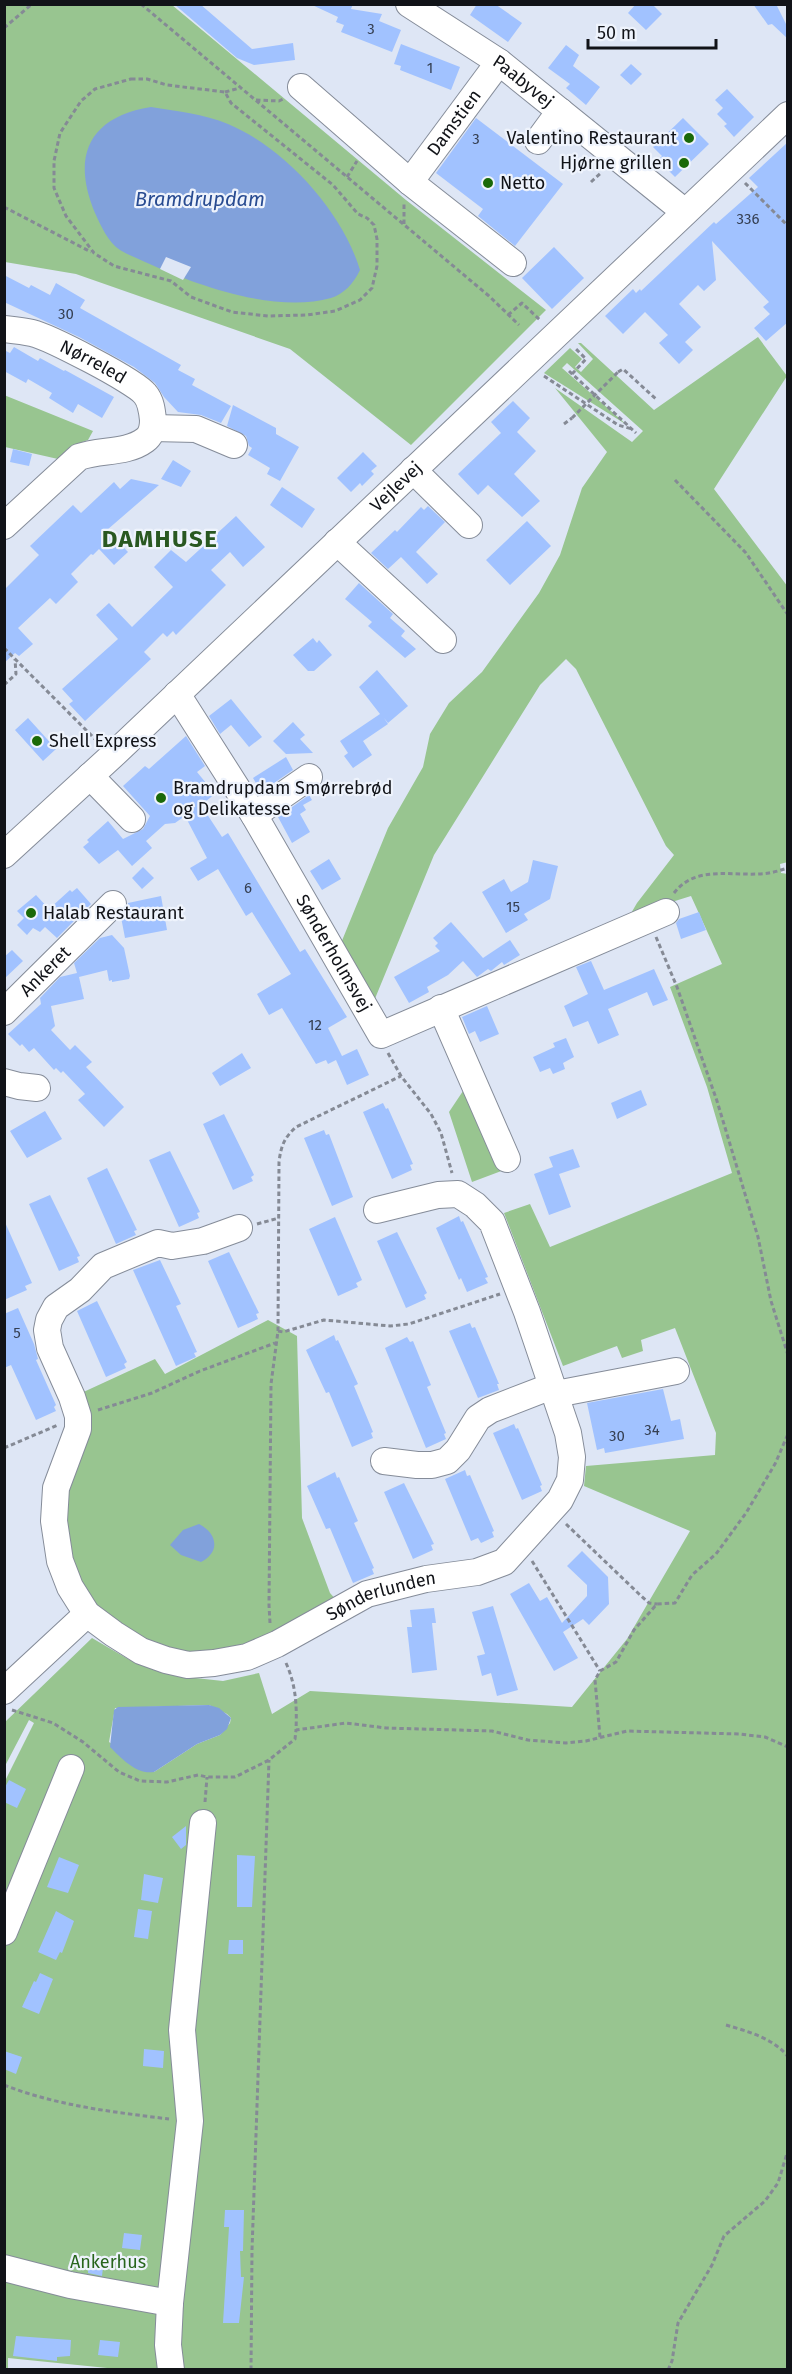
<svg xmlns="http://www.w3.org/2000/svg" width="792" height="2374" font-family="'Fira Sans',sans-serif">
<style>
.green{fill:#98c590;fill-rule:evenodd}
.water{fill:#81a1db}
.pier{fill:#dee6f5}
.building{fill:#a1c2ff}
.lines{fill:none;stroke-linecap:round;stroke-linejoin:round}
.minor-casing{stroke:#858c99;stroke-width:28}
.path{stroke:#858a95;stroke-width:3;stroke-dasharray:4.5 3;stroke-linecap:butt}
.minor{stroke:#fff;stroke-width:26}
.path-bridge{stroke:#858a95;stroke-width:3;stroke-dasharray:4.5 3;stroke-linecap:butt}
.poi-dot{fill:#1a6908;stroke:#eef3fc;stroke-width:2}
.labels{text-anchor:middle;stroke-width:4.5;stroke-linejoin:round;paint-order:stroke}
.number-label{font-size:15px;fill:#353f52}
.street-label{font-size:18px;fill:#111318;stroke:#eef3fc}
.poi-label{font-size:18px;fill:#111318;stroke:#eef3fc;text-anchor:start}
.park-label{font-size:18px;fill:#27651c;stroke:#eef3fc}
.water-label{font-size:20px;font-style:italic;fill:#284b91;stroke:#eef3fc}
.district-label{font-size:24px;font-weight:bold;letter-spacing:1.5px;fill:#295821;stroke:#eef3fc}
</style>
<rect width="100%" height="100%" fill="#dee6f5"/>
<path class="green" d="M4,5H172L406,200L546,310L411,445L290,349L76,274L5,262Z
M758,337L787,376L714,489L788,587V862L780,864L781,873L788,874L787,2369L127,2370L8,2358V2369H5L4,1783L34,1723L29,1720L5,1766V1722L92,1638L128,1659L177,1676L223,1681L259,1673L272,1714L310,1691L572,1707L627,1639L690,1531L584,1486L586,1466L715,1455L716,1433L675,1328L641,1340L643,1351L622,1358L617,1346L563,1366L504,1213L530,1204L550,1247L732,1173L707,1087L670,987L722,964L691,896L630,915L637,903L674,855L666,846L576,669L566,659L540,685L434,855L374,1001L339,948L388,828L423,767L430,734L449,703L482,672L539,593L560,555L582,488L607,452L555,388L632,442L643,431L567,363L562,368L627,425L544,373L570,348L582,359L575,367L581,372L593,359L578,343H581L654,410ZM209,1705L227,1714L231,1718L230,1723L220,1735L197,1744L154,1772L109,1742L115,1708Z
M4,395L93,431L88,440L71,446L58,459L5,447Z
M467,1085L504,1170L472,1182L449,1112Z
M268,1320L297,1336L302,1518L330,1593L337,1601L256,1644L182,1655L150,1645L102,1615L77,1587L64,1549L68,1480L77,1395L155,1359L165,1374Z"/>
<path class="water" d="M151,107C176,111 204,114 228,124C285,148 342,211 360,270C354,283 344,294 331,298C275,314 196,285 145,262C137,258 128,255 120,250C108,242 101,226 95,213C71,156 89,117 151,107Z
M199,1524C217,1533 221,1552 201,1562L181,1555L170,1545L183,1530Z
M209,1705L219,1708L231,1718L227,1729L220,1735L197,1744L154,1772C137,1775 122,1759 110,1747L114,1710L118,1707Z"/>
<path class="pier" d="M166,257L191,267L183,280L160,269Z"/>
<path class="building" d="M174,4H200L252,49L293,43L295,60L254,65L237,58Z
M310,4H353L351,9L382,14L379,21L401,30L392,52L341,32L344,25L336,22L338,17Z
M477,4H495L522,23L508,42L470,15Z
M636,4H652L662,14L646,30L628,13Z
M753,4H776L788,28V39L772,24L768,25Z
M401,44L460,67L451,90L400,70L401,66L394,64Z
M566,45L579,55L573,66L600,87L586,105L566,88L570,84L548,68Z
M631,64L642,74L631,85L620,75Z
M727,89L754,117L734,137L724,126L727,124L717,114L723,108L715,100Z
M476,118L563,184L515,246L478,216L483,209L436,173Z
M683,118L709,144L675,177L658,160L662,156L653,147Z
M788,142V322L766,341L754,328L770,314L763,307L769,302L712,241L716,280L704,291L698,285L679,304L701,327L685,342L693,350L679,364L659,343L668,335L645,312L623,334L605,316L633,289L636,293L640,289L641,291L714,222L716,224L758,187L749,178Z
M554,247L584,278L552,309L522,278Z
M4,275L29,288L31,285L50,295L56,283L85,300L80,308L181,365L178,370L195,379L192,385L231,406L221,423L201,415L178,412L164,397L155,383L134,367L79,337L4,302Z
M14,347L38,361L40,358L64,371L65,370L114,397L102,418L78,404L73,413L49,398L52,393L28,379L26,383L4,371V350L10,353Z
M513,401L530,418L517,432L536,451L514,474L540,501L522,517L488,485L478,495L458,474L501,433L491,422Z
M233,405L276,428V434L299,447L280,481L267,474L270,468L248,455L252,448L249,446L246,436L227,426Z
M13,449L32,454L29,466L10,462Z
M363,452L377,466L371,471L374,474L362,486L360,483L351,492L337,478Z
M173,460L191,471L181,487L161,479Z
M131,479L159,485L107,530L128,552L114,565L99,549L93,555L91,554L71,574L78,582L56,604L50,598L18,628L33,644L19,656L15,653L4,663V590L39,555L30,546L73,505L81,513L114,482L120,489Z
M282,487L315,509L302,528L270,505Z
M428,506L445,522L416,552L438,574L427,584L401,557L388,569L371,553L395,530L397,532L421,507L424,510Z
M236,516L265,547L243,567L230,552L211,570L226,585L176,635L173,631L167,637L163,633L144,652L151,659L85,721L69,704L73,701L62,689L118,639L96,615L109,603L132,627L173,587L154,567L171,550L186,562Z
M527,521L551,546L510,585L486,560Z
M359,583L393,614L390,618L405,631L401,636L416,649L405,658L368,626L372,622L345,599Z
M313,638L317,643L319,640L332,655L314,671H308L293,655Z
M377,670L408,706L388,723L384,718L388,724L363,741L372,755L353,768L344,756L348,753L340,741L380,714L359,687Z
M231,699L262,737L249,747L231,725L220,734L209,716Z
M28,718L56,749L43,761L15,730Z
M293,722L305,735L300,739L313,753L286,754L273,741Z
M186,736L205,766L197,772L215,794L201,805L222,837L228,833L300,952L305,949L347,1017L328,1028L342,1056L357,1049L369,1075L347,1085L336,1060L328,1064L326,1060L316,1064L282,1008L269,1015L257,994L291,974L252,912L246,916L218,869L198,881L190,868L207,858L185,816L175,823L165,824L146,841L152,848L132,866L118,850L99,864L83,847L89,842L87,840L108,821L123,839L143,829L150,816L123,786L145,766L149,769Z
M286,757L293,770L261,792L253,778Z
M309,795L312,800L303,805L306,810L300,814L310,832L292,843L278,817Z
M329,859L341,879L322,890L310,871Z
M533,860L558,866L550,899L524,914L528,920L506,933L482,892L504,879L511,892L528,882Z
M143,867L154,878L142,889L132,878Z
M77,888L91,904L57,938L45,927L40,932L33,928L27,935L17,925L24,918L17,911L36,895L49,909L70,890L72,892Z
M161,896L167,930L125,938L121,917L127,915L128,903Z
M699,912L706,930L681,939L676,923L679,919Z
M451,922L483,958L510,940L520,955L504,965L502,962L491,971L488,969L477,977L463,961L448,975L427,987L429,992L409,1003L394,977L440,951L435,946L438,943L433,938Z
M112,935L124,948L130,976L129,979L112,982V980L109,981L107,970L79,977L84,999L51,1006L55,1026L51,1030L70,1050L75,1045L92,1062L86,1067L124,1107L104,1127L78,1100L85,1094L63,1071L61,1073L56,1068L54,1070L34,1048L29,1052L22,1044L20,1046L8,1034L41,1004L40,998L60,977L77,973L74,963L100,938Z
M12,950L23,961L4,979V957Z
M591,961L604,990L654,969L668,1000L653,1006L647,992L608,1009L619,1035L598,1044L588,1021L573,1027L564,1006L588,994L576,967Z
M487,1006L499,1034L480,1042L475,1031L469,1034L462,1017Z
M566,1038L574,1057L563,1063L565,1069L553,1074L550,1068L540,1072L533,1057L555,1047L553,1043Z
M242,1053L251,1068L220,1086L212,1073Z
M641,1090L647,1105L617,1119L611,1103Z
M383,1103L386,1109L388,1108L413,1164L410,1165L412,1170L392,1179L363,1112Z
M45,1111L62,1139L27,1158L10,1131Z
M224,1114L254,1175L251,1177L253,1181L233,1190L203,1124Z
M324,1130L326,1135L329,1134L353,1197L332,1206L304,1138Z
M573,1149L580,1167L559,1174L571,1207L549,1215L534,1174L553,1167L549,1157Z
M170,1151L200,1212L197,1213L199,1218L179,1227L149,1160Z
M107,1168L137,1230L134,1231L136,1235L116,1244L87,1178Z
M50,1195L80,1256L77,1257L79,1262L59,1271L29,1204Z
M459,1216L461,1222L463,1221L488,1277L485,1278L488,1283L467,1292L461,1278L459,1280L436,1228Z
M335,1217L362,1280L356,1283L358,1287L338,1296L309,1229Z
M4,1220L32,1283L25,1286L27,1290L4,1300Z
M397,1232L427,1293L424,1295L426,1299L406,1308L377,1241Z
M229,1252L259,1313L256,1314L258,1319L238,1328L208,1261Z
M160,1260L181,1304L176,1306L197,1352L194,1353L196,1357L176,1366L133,1270Z
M97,1301L127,1362L124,1364L126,1368L106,1377L77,1311Z
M18,1308L34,1344L38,1359L36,1360L56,1405L54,1407L56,1411L36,1420L11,1365L4,1368V1314Z
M470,1323L472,1328L475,1327L499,1384H497L499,1390L478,1398L449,1331Z
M334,1335L336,1341L338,1340L358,1384L354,1386L373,1432L371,1433L373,1438L352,1447L329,1392L326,1393L306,1350Z
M407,1337L410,1342L413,1341L431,1385L427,1387L446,1433L444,1434L446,1439L426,1448L385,1348Z
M663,1389L671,1421L680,1419L684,1439L605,1453L604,1448L597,1450L587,1403Z
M514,1424L516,1429L518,1428L542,1485L540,1486L542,1491L522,1500L493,1433Z
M465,1470L467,1476L470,1475L494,1531L492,1532L494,1537L481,1543L478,1538L471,1541L445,1479Z
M335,1472L337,1478L339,1477L358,1521L354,1523L374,1568L372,1569L374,1574L353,1583L330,1528L326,1529L307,1486Z
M404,1483L434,1544L431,1545L433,1550L413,1559L384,1492Z
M582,1551L608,1577L609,1604L589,1625L583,1619L563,1632L578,1658L554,1671L510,1594L529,1583L540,1601L547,1597L562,1623L587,1596V1585L567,1566Z
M493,1606L518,1690L497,1696L491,1673L482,1676L477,1656L485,1654L472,1612Z
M434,1608L436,1623H432L437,1670L412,1673L407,1627H412L410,1610Z
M9,1780L26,1789L17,1808L4,1802V1789Z
M186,1826V1845L181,1849L172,1837Z
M237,1855L255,1856L252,1907H237Z
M59,1857L79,1865L68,1893L47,1887Z
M144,1874L163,1878L158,1903L141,1900Z
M138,1909L152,1911L148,1939L134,1937Z
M56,1911L74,1921L62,1953L60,1952L56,1960L38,1952Z
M229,1940H243V1954H228Z
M40,1973L53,1979L39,2014L22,2007L34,1981L36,1982Z
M144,2049L164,2051L163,2068L143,2066Z
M4,2051L22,2057L16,2074L4,2069Z
M225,2210H244L243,2251H240L241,2277H244L239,2323H223L229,2227H224Z
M124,2233L142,2235L140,2250L122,2248Z
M89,2257L104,2259L102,2276L88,2273Z
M16,2336L71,2340L70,2356L57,2357V2361L13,2356Z
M100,2340L120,2342L118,2357L98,2355Z"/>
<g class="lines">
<g class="minor-casing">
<g id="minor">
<path id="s1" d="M409,4L499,62L685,212"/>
<path d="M301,87L410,182L513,263"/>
<path d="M538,141L560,111"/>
<path id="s2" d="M410,182L499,62"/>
<path id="s3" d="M4,329C13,330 23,331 32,333C49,337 135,381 145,394C151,401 152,410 153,420C153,427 152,435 145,440C126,454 100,449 79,457L4,526"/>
<path d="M153,428L196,429L234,445"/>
<path d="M413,470L469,525"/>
<path d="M337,542L443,640"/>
<path id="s4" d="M177,694L254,815L381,1035L666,912"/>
<path d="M90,776L132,819"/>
<path d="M254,815L309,777"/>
<path id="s5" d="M4,855L112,756L788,115"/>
<path d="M441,1008L507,1159"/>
<path id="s6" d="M4,1012L113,904"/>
<path d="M4,1082L19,1086L37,1088"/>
<path id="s7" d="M239,1228L203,1241L172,1246L158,1243L103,1266L80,1290L56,1307L49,1320L47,1330L50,1348L72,1397L78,1416V1429L56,1488L54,1521L60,1561L70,1587L87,1614L114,1634L141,1651L166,1660L188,1665L214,1663L247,1657L277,1644L367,1594L426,1579L477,1572L504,1562L560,1500L570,1480L572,1457L568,1433L527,1312L492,1222L475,1205L458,1194L438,1195L377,1210"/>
<path d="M556,1394L676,1371"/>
<path d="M384,1461L417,1465H432L447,1461L458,1450L478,1418L490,1410L552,1386"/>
<path d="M4,1691L87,1614"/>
<path d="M4,1932L71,1768"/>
<path d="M4,2268L70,2285L170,2303"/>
<path d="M171,2370L168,2345L170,2303L190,2121L182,2030L203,1823"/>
</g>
</g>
<path class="path" d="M141,4L489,296L519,325
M4,28L32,4
M131,79H147L167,85L225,92L231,103L333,185L358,214L367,218L374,225L377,239V266L372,288L360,300L335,311L307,315L268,316L232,312L191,297L171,281L114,266L94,253L66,216L54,188V161L60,133L81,101L95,89Z
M225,92L240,88
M256,100L279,101L285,98
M347,177L357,161
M591,182L602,172
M745,183L788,226
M4,207L91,252
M404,224V204
M508,315L522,303L541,321
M569,371L636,433
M618,372L623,369L656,399
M572,374L586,359L574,347
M544,376L618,425L632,429
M564,424L572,418
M675,480L746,553L788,615
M4,648L98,742
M4,685L16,674L15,659
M4,690L5,691
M674,893C697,863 736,878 769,873C775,872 781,870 788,868
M656,937L677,987L717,1101L758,1237L771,1301L788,1355
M388,1053L401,1076L431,1114L441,1133L452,1173
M257,1224L279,1218
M278,1331L283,1332L324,1320L390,1326L409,1324L500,1294
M98,1410L152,1393L200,1371L275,1343
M4,1448L58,1425
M566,1524L638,1593L649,1603L657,1604
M532,1561L600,1671
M270,1623L269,1605L271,1384L278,1331L279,1162C281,1146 284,1138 296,1127L401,1076
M286,1663C296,1685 297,1706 296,1730L346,1723L386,1728L492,1731L528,1740L566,1743L586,1741L627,1731L739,1734L765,1737L788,1747
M12,1710L53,1723L83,1742L119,1772L140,1781L167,1782L198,1775L207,1777H235L269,1760L295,1739L296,1730
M600,1737L595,1680L600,1671L616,1662L634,1630L657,1604L675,1603L692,1575L716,1554L746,1513L775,1464L788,1434
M205,1802L207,1777
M726,2025C747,2031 775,2039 788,2057
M4,2085C58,2106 113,2112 169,2119
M251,2370L252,2250L269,1760
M668,2370L672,2361L678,2323L712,2265L724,2236L765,2201L778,2183L788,2150"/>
<use href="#minor" class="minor"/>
<path class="path-bridge" d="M572,418L618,372"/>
</g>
<g class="poi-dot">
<circle cx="689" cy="138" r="6"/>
<circle cx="684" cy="163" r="6"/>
<circle cx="488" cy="183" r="6"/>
<circle cx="37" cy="741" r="6"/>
<circle cx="161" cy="798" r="6"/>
<circle cx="31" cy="913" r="6"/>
</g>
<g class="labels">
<g class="number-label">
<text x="371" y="34">3</text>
<text x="430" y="73">1</text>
<text x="476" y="144">3</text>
<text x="748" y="224">336</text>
<text x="66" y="319">30</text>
<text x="248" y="893">6</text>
<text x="513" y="912">15</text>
<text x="315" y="1030">12</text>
<text x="17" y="1338">5</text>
<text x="652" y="1435">34</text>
<text x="617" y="1441">30</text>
</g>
<g class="street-label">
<text dy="6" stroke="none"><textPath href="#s1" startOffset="138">Paabyvej</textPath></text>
<text dy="6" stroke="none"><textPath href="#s2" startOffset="74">Damstien</textPath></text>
<text dy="6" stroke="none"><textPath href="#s3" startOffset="96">Nørreled</textPath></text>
<text dy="6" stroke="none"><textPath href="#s5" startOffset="538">Vejlevej</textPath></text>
<text dy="6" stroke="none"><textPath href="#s4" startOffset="303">Sønderholmsvej</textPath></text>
<text dy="6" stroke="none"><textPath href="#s6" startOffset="58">Ankeret</textPath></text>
<text dy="6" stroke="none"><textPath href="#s7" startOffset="855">Sønderlunden</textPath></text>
</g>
<g class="poi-label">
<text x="677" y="144" text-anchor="end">Valentino Restaurant</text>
<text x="672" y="169" text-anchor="end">Hjørne grillen</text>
<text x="500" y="189">Netto</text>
<text x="49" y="747">Shell Express</text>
<text x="173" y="794">Bramdrupdam Smørrebrød<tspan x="173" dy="21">og Delikatesse</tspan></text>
<text x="43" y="919">Halab Restaurant</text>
</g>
<g class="park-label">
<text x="108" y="2268">Ankerhus</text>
</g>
<g class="water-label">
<text x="200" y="206">Bramdrupdam</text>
</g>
<g class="district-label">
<text x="160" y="547">DAMHUSE</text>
</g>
</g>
<rect width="792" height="2374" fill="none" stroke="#111318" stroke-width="12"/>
<path d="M588 39v9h128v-9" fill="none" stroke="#111318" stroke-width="3"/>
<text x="597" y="39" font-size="18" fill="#111318" stroke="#eef3fc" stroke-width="4.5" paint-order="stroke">50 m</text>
</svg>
